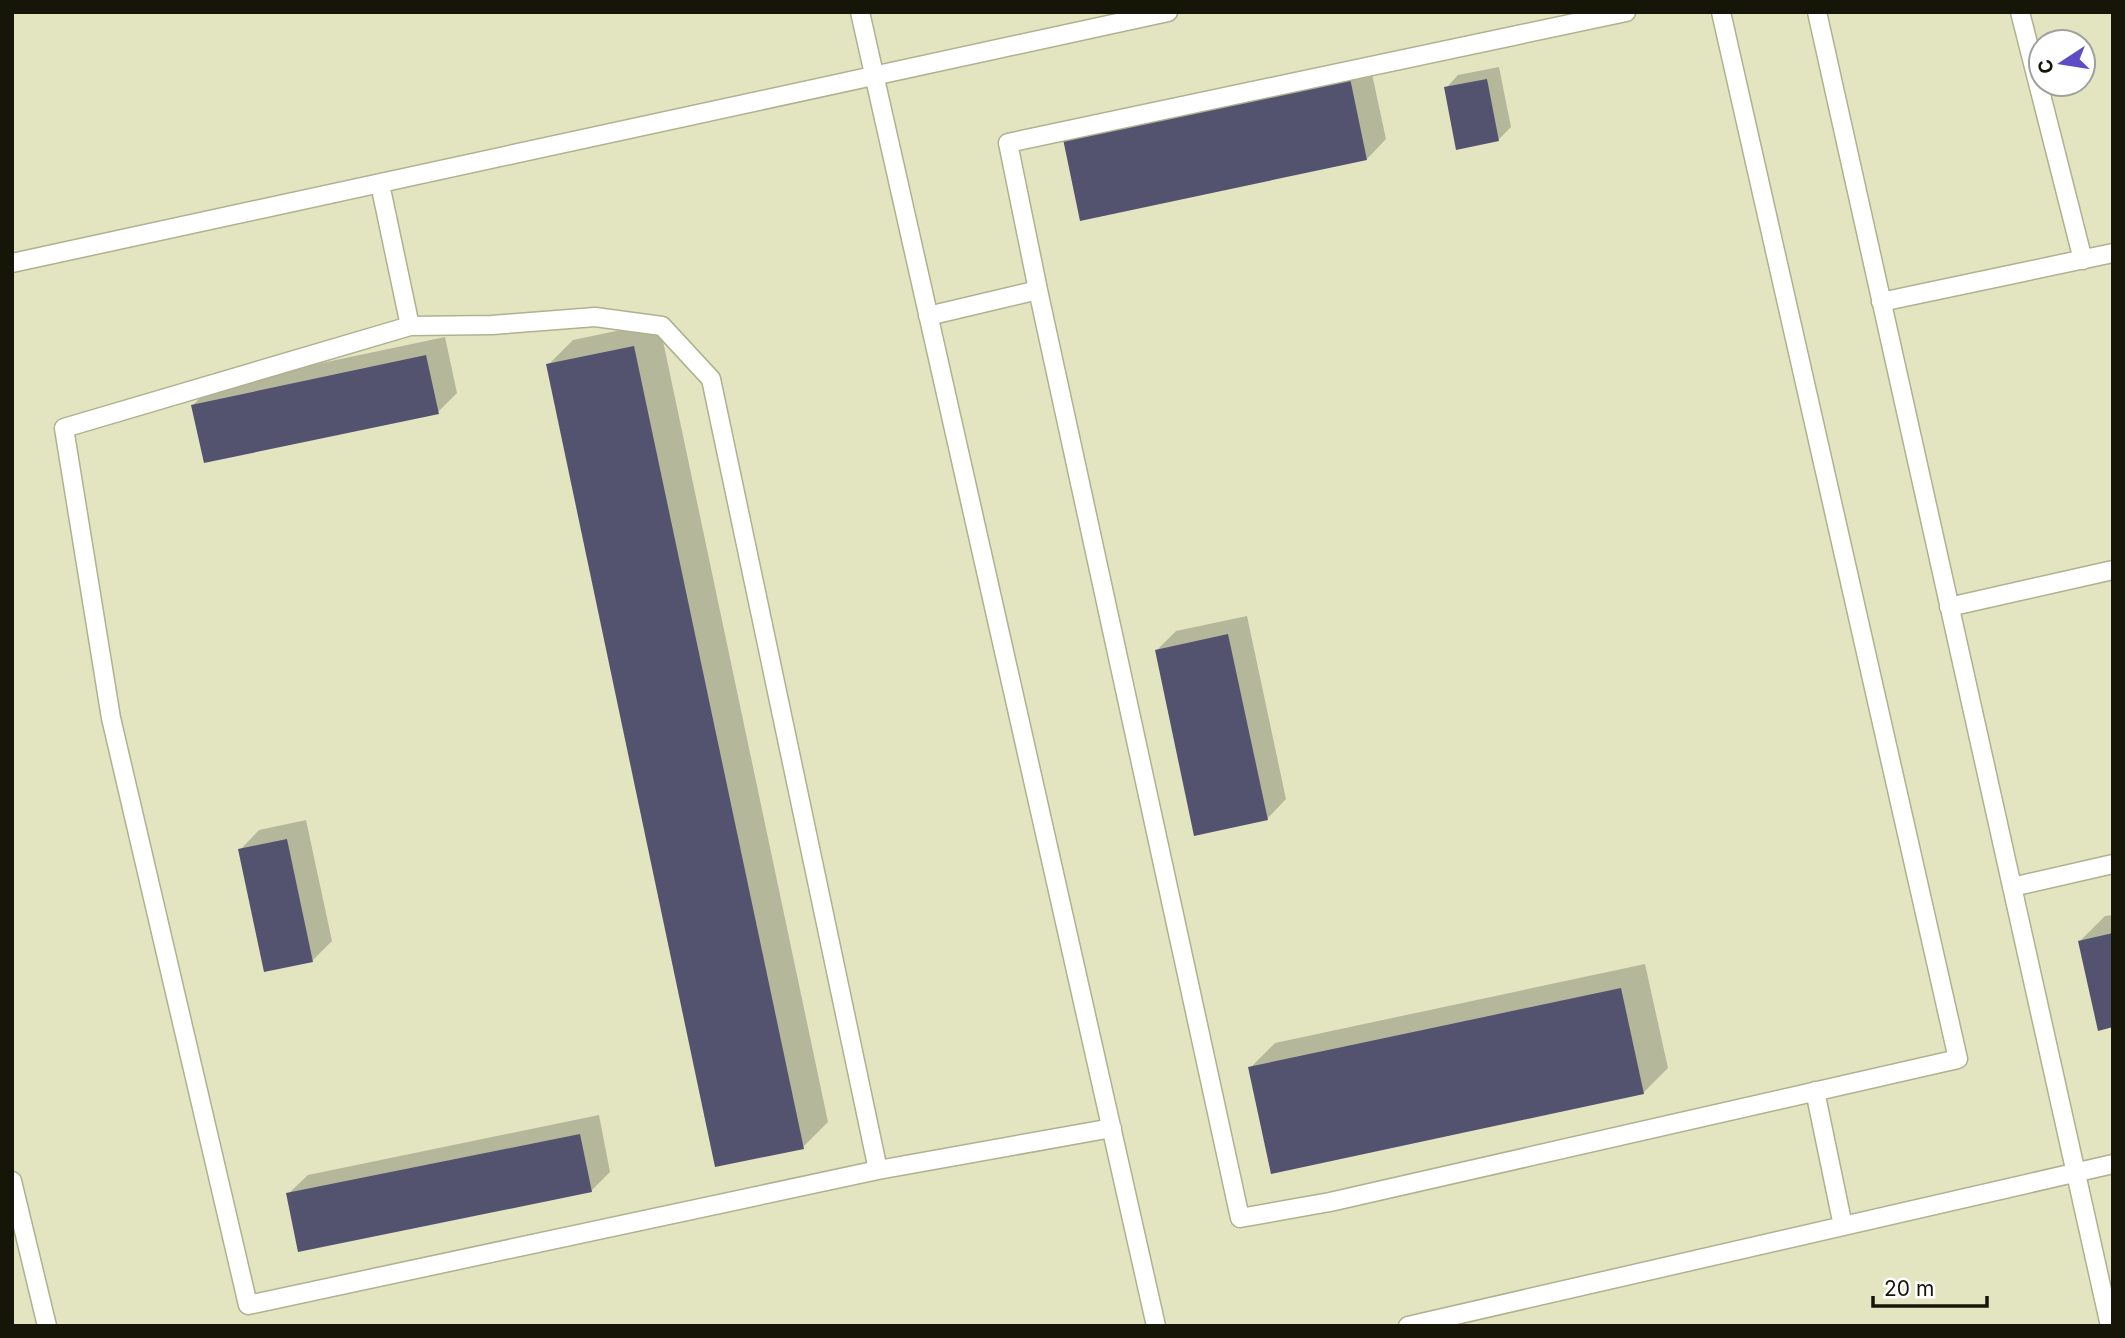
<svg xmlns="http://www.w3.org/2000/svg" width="2125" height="1338" font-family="Inter,sans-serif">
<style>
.shadow{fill:#0003}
.building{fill:#535370}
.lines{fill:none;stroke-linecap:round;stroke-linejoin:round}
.service-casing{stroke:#afb18f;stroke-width:21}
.service{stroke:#fff;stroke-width:18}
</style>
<rect width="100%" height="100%" fill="#e3e5c1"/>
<path class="shadow" d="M1369,60L1386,139L1367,159L1081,219Z
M1499,67L1511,127L1498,140L1446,88L1458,75Z
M659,322L828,1122L803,1147L548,365L573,340Z
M445,337L457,393L438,412L193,405L212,386Z
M1247,616L1286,799L1267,819L1157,650L1176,631Z
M306,820L332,941L313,960L265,970L240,850L259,830Z
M2113,915V1025L2080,941L2105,916Z
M1645,964L1668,1068L1643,1093L1250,1068L1275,1043Z
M599,1115L610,1172L591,1191L288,1194L308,1175Z"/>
<path class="building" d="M1350,78L1367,160L1080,221L1063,139Z
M1487,79L1499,141L1456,150L1444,87Z
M634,346L804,1149L715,1167L546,364Z
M426,355L439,414L204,463L191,405Z
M1228,634L1268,820L1194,836L1155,650Z
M287,839L313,962L264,972L238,849Z
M2113,933V1027L2098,1031L2078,941Z
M1621,988L1644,1094L1271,1174L1248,1067Z
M580,1134L592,1192L298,1252L286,1193Z"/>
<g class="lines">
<g class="service-casing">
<path id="service" d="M860,12L1156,1326
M1626,12L1008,143L1038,290L1240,1218L1330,1202L1958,1059L1721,12
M1817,12L2110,1326
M2020,12L2083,260
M380,184L410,326L64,428L111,718L248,1305L878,1170L1112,1128
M12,263L1168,12
M1881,302L2113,253
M928,316L1038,290
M410,326L492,325L595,317L662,326L711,379L878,1170
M1949,607L2113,570
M2012,887L2113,864
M1815,1091L1843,1226
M12,1181L47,1326
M1408,1326L2113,1164"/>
</g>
<use href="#service" class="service"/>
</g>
<rect width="2125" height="1338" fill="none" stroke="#151508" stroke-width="28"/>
<g transform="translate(2062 63) rotate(258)"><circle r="33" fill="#ffffff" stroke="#a1a19c" stroke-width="2"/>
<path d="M0-5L12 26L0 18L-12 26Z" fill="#5e4cc4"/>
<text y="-10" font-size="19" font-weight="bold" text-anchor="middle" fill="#151508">С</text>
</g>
<path d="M1873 1296v10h114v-10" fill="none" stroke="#151508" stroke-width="3.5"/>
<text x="1884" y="1296" font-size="21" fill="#151508" stroke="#ffffff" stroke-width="5" paint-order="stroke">20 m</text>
</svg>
